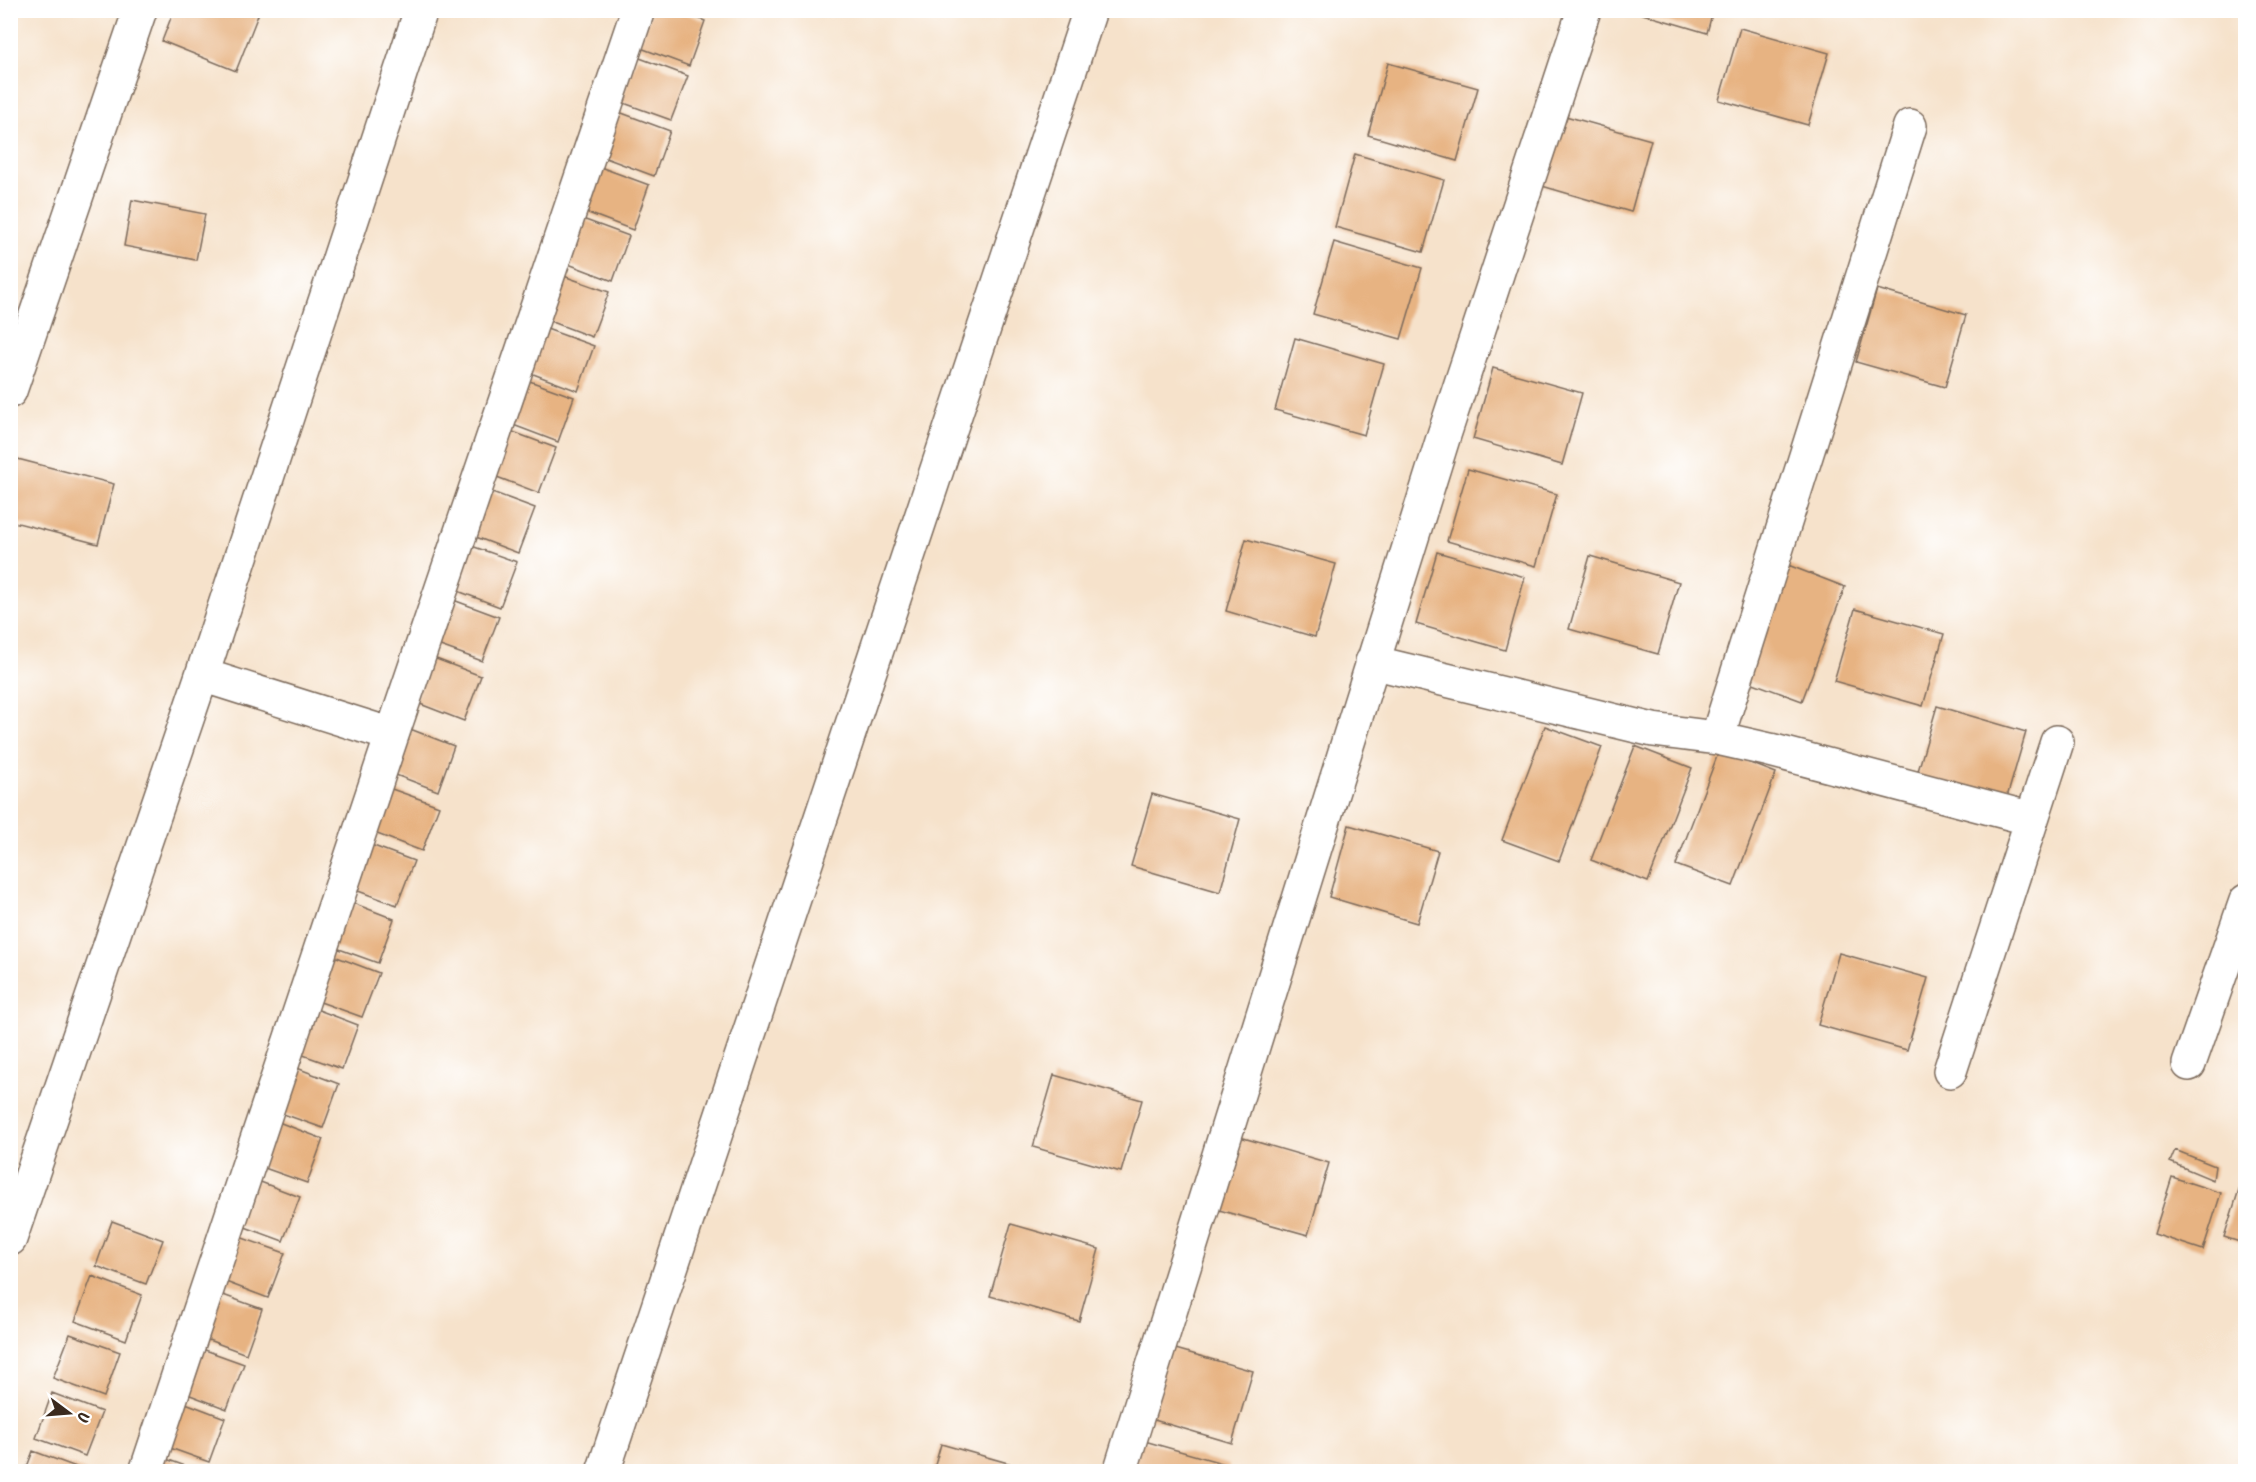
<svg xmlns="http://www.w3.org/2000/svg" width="2256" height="1482" font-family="Kalam,sans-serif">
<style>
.building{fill:#e7b382}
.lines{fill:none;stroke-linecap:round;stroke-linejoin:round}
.street-casing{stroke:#7c6a5b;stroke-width:36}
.street{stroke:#fff;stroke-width:33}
</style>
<rect width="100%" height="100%" fill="#fff"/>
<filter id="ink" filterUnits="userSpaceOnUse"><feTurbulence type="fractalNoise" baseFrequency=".0167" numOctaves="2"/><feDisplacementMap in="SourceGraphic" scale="12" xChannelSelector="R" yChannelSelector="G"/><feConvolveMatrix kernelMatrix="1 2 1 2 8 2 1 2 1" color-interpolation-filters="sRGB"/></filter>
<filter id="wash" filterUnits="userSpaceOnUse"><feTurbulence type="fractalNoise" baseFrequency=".008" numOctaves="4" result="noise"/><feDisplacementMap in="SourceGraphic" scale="24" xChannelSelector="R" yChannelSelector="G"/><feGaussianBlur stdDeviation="1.35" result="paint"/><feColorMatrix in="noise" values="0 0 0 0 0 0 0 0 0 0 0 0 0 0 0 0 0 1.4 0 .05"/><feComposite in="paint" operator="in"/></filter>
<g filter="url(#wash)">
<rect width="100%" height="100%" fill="#f6e2cb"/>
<g id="blocks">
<path class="building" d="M174,10H260L236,71L162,41Z
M652,10H676L705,21L689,66L638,47Z
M1629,10H1713L1707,33Z
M1740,28L1829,53L1808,125L1719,100Z
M637,57L688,76L671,120L621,102Z
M1388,63L1478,88L1457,161L1368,135Z
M619,112L670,131L654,176L603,157Z
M1562,115L1651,140L1631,212L1542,186Z
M1355,154L1444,180L1423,252L1335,227Z
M600,167L649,185L633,230L583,211Z
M132,200L205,214L196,260L124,246Z
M580,218L629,236L613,281L563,262Z
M1334,242L1422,268L1401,339L1313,314Z
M558,274L609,292L592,337L542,318Z
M1877,289L1966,315L1945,387L1856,362Z
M544,328L594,346L578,391L528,372Z
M1295,338L1384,364L1364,435L1275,410Z
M1493,368L1582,393L1562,465L1473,439Z
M524,379L574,397L558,442L508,423Z
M505,429L556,448L539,493L489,474Z
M10,457L114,484L98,544L10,521Z
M1468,469L1557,494L1536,566L1447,541Z
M484,489L535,508L518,553L468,534Z
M1246,539L1336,564L1315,637L1226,611Z
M466,544L517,562L500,607L450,588Z
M1437,552L1525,577L1505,650L1416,624Z
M1590,556L1679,582L1658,654L1569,629Z
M1788,565L1845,587L1802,701L1745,680Z
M448,598L499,617L482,661L432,643Z
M1855,609L1944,634L1923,706L1834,681Z
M431,657L481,676L464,721L415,702Z
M1937,706L2026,732L2005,804L1916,778Z
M1545,726L1602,747L1559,861L1502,840Z
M405,727L454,746L438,791L388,772Z
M1635,746L1692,768L1648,882L1591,860Z
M1719,751L1776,773L1733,886L1676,865Z
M389,788L439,806L422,851L372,832Z
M1152,794L1240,819L1220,892L1131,866Z
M1349,825L1438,851L1417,923L1329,897Z
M363,842L414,861L397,905L347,887Z
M345,900L394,919L378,963L328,945Z
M1839,953L1928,978L1907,1050L1818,1025Z
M329,954L379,973L362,1017L312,999Z
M308,1006L358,1025L342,1069L292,1051Z
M289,1065L339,1084L323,1128L272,1110Z
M1054,1075L1142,1100L1121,1172L1033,1147Z
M273,1120L323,1139L307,1183L256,1165Z
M1240,1137L1329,1163L1308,1235L1219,1210Z
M2175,1150L2215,1166L2213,1180L2170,1162Z
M2172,1177L2221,1193L2203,1250L2154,1234Z
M250,1178L300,1197L283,1241L234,1223Z
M2242,1180L2246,1181V1244L2224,1237Z
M112,1221L163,1240L146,1284L96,1266Z
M1011,1224L1099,1249L1079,1321L990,1296Z
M234,1235L285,1253L268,1298L218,1279Z
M92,1276L142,1295L126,1340L75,1321Z
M212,1291L262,1309L246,1354L195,1335Z
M70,1334L120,1352L104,1397L53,1378Z
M194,1346L244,1364L227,1409L177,1390Z
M1165,1346L1253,1371L1232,1443L1144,1417Z
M52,1393L102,1412L85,1456L36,1438Z
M175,1399L225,1418L209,1462L159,1444Z
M1141,1440L1229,1465L1228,1472H1132Z
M941,1444L1029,1469V1472H933Z
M33,1451L87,1471V1472H25Z
M158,1456L199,1471V1472H152Z"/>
</g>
</g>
<g filter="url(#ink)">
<use href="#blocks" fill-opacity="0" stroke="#7c6a5b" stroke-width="1.5"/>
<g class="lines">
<g class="street-casing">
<path id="street" d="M10,391L140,10
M1372,662L1653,730L1717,738L1910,126
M202,675L392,735
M1717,738L1770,750L2032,819
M2189,1064L2246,901
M1950,1071L2057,742
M10,1239L202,675L421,10
M146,1472L392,735L638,10
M603,1472L1090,10
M1120,1472L1444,435L1584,10"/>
</g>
<use href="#street" class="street"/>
</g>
</g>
<rect width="2256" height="1482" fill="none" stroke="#fff" stroke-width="36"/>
<g transform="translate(69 1413) rotate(106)" stroke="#ffffff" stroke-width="4.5" paint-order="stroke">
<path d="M0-4.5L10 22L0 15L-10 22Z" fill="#3b2a1e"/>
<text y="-9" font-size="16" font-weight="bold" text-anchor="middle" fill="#3b2a1e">U</text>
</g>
</svg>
